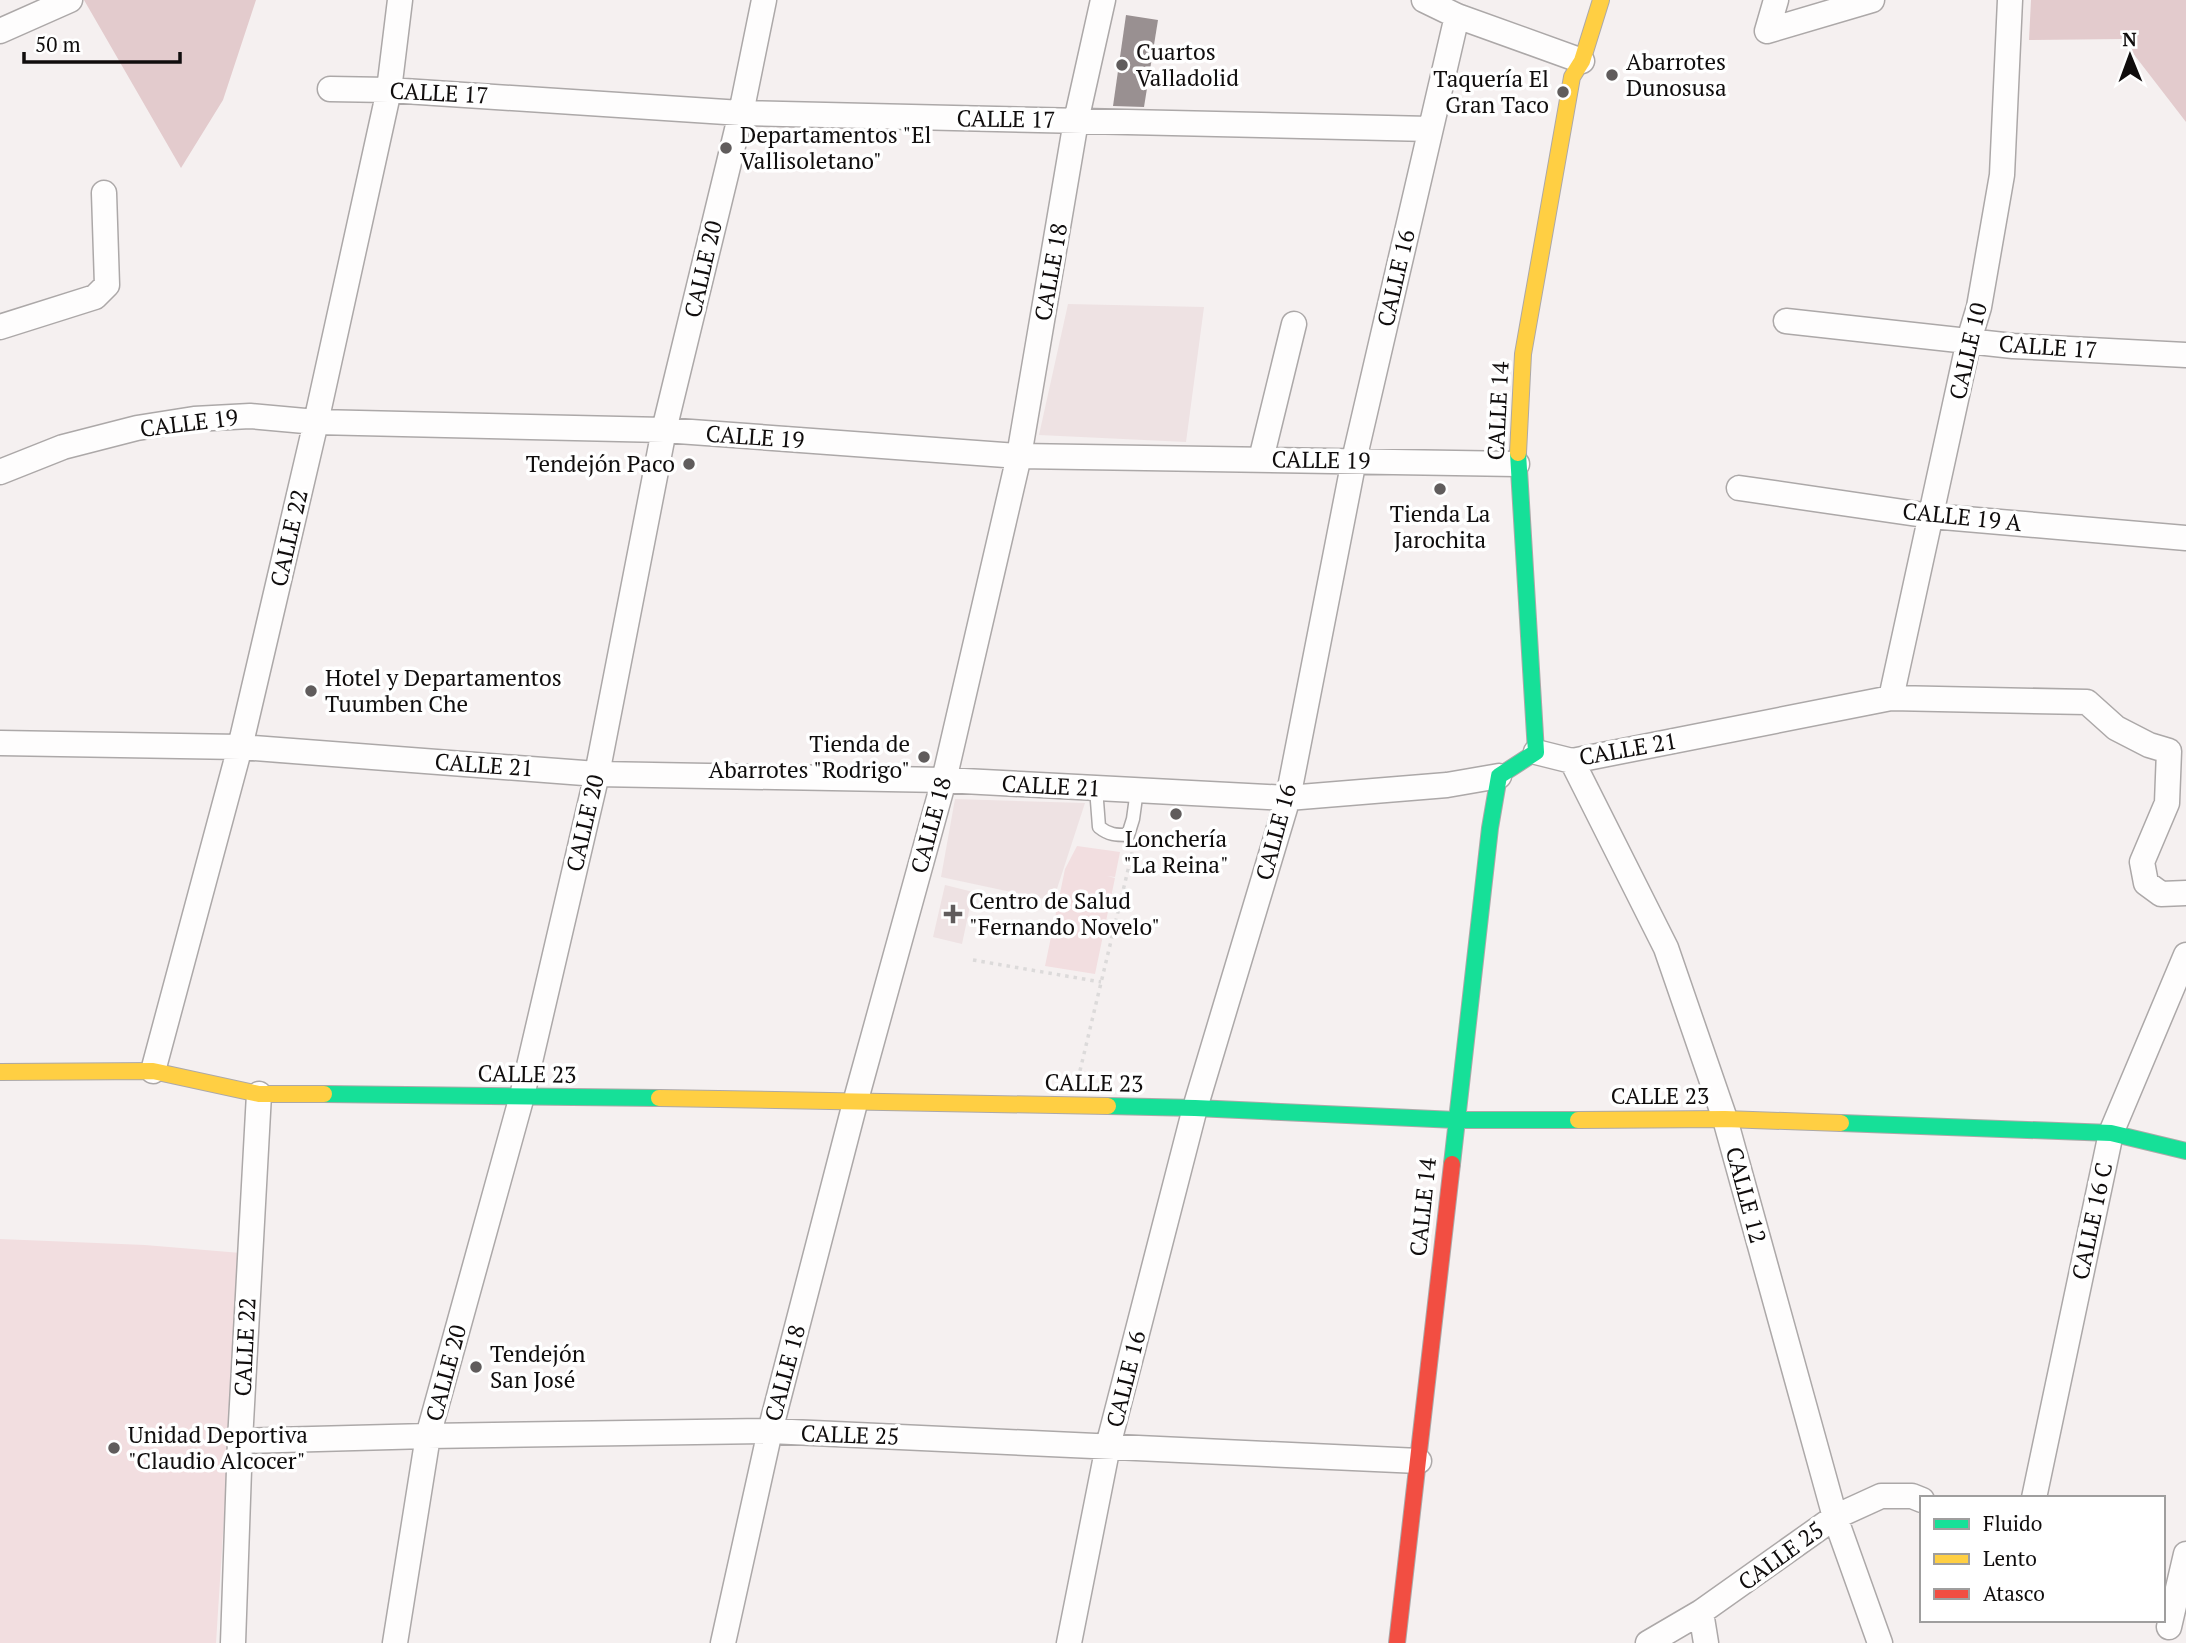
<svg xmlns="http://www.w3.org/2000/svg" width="2186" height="1643" font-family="'PT Serif',serif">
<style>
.built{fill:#eee2e3}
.green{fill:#f2dee0}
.forest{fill:#e3cbcd}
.building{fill:#999091}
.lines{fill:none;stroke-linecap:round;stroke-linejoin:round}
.lane-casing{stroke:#aca8a8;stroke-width:15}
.street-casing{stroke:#aca8a8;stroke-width:27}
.fast-casing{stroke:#aca8a8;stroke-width:18}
.slow-casing{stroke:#aca8a8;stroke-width:18}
.jam-casing{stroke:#aca8a8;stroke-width:18}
.path{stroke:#dcdada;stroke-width:3.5;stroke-dasharray:3.5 5;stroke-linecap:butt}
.lane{stroke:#fefdfd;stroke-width:12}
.street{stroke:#fefdfd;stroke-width:24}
.fast{stroke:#16e098;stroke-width:16}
.slow{stroke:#ffcf43;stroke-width:16}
.jam{stroke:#f24e42;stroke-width:16}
.poi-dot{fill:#605c5c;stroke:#fff;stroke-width:2.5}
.labels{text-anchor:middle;stroke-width:7;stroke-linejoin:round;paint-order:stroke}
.poi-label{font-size:23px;fill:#100d0d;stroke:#fff;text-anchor:start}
.street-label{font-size:23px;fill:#100d0d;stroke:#fff}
</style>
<rect width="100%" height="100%" fill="#f5f0f0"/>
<path class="built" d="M1068,304L1204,307L1186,442L1039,435Z
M955,799L1085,803L1053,901L941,877Z
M945,885L973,892L962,944L933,937Z"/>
<path class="green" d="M1077,846L1120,852L1115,877L1107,876L1115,878L1095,974L1045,966L1065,869Z
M0,1239L145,1245L241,1253L216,1643H0Z"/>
<path class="forest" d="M84,0H256L223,100L181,168Z
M2031,0H2186V122L2122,39L2029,40Z"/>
<path class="building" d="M1126,15L1158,20L1144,107L1113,106Z"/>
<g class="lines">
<g class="lane-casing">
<path id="lane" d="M1096,788L1099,827C1109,835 1116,835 1128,835L1133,819L1137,790"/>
</g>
<g class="street-casing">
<path id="street" d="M1424,0L1457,16L1582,61
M0,31L70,0
M1767,31L1872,0
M1767,31L1776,0
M330,89L389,90L741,113L1430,129
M1786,321L2013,346L2186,355
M0,327L95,297L107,285L104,193
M1261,459L1294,324
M0,472L63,447L137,428L194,419L250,416L316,422L664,430L1019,456L1517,464
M1739,488L1931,516L2186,538
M1891,698L1969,340L1979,307L2002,175L2010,0
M0,743L240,747L597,774L944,780L1288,798L1447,785L1499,776
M1536,752L1572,761L1891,698L2087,702L2116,728L2149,745L2169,751L2167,803L2142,862L2146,883L2161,894L2186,893
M1572,761L1666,948L1725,1119L1835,1517L1880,1643
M153,1071L240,747L316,422L389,90L400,0
M240,1441L428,1436L770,1431L1419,1461
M2034,1498L2111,1133L2186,955
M1701,1612L1706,1643
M2169,1627L2186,1554
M233,1643L240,1441L259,1094
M395,1643L428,1436L522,1096L597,774L664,430L741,113L764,0
M723,1643L770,1431L855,1103L944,780L1019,456L1076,121L1103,0
M1069,1643L1108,1446L1195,1108L1288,798L1354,460L1457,16
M1648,1643L1701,1612L1835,1517L1881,1496H1912L1922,1500"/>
</g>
<g class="fast-casing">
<path id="fast" d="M324,1094L659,1098
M1108,1106L1195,1108L1456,1120H1578
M1841,1123L2111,1133L2186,1151
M1452,1164L1490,828L1499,776L1536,752L1518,453"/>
</g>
<g class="slow-casing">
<path id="slow" d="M1518,453L1523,354L1572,77L1582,61L1601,0
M0,1072L153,1071L259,1094H324
M659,1098L1108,1106
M1578,1120L1725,1119L1841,1123"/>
</g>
<g class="jam-casing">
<path id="jam" d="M1397,1643L1452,1164"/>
</g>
<path class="path" d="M973,960L1101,982
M1078,1079L1133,849"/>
<use href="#lane" class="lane"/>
<use href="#street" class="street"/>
<use href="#fast" class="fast"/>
<use href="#slow" class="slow"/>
<use href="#jam" class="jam"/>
</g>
<g class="poi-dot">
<circle cx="1122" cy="65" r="7"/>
<circle cx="1612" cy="75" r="7"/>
<circle cx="1563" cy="92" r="7"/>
<circle cx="726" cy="148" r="7"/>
<circle cx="689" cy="464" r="7"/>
<circle cx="1440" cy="489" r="7"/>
<circle cx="311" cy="691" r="7"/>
<circle cx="924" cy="757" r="7"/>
<circle cx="1176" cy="814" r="7"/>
<path d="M949.5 903.5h7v7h7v7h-7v7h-7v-7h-7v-7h7z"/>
<circle cx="476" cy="1367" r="7"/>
<circle cx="114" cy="1448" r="7"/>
</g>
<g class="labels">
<g class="poi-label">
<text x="1136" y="60">Cuartos<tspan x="1136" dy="26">Valladolid</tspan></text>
<text x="1626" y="70">Abarrotes<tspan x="1626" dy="26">Dunosusa</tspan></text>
<text x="1549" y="87" text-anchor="end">Taquería El<tspan x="1549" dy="26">Gran Taco</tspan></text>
<text x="740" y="143">Departamentos "El<tspan x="740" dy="26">Vallisoletano"</tspan></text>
<text x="675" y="472" text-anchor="end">Tendejón Paco</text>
<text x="1440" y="522" text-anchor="middle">Tienda La<tspan x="1440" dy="26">Jarochita</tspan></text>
<text x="325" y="686">Hotel y Departamentos<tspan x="325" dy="26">Tuumben Che</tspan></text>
<text x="910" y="752" text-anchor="end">Tienda de<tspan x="910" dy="26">Abarrotes "Rodrigo"</tspan></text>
<text x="1176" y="847" text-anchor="middle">Lonchería<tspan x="1176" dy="26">"La Reina"</tspan></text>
<text x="969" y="909">Centro de Salud<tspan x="969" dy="26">"Fernando Novelo"</tspan></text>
<text x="490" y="1362">Tendejón<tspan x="490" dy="26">San José</tspan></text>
<text x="128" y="1443">Unidad Deportiva<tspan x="128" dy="26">"Claudio Alcocer"</tspan></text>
</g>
<g class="street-label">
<text transform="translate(439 93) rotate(3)" y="8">CALLE 17</text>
<text transform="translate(1006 119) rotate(1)" y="8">CALLE 17</text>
<text transform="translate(703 269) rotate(-77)" y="8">CALLE 20</text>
<text transform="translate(1051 272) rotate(-80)" y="8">CALLE 18</text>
<text transform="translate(1396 278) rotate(-77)" y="8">CALLE 16</text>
<text transform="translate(2048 347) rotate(4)" y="8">CALLE 17</text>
<text transform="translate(1968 351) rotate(-77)" y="8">CALLE 10</text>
<text transform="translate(1498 411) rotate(-87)" y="8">CALLE 14</text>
<text transform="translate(189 423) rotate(-7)" y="8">CALLE 19</text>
<text transform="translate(755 437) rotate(4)" y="8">CALLE 19</text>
<text transform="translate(1321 460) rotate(1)" y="8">CALLE 19</text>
<text transform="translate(1962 517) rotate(6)" y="8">CALLE 19 A</text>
<text transform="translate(289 538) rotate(-77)" y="8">CALLE 22</text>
<text transform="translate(1628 749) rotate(-10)" y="8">CALLE 21</text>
<text transform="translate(484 765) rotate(4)" y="8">CALLE 21</text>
<text transform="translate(1051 786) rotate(3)" y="8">CALLE 21</text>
<text transform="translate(585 823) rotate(-77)" y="8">CALLE 20</text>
<text transform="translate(931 825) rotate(-75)" y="8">CALLE 18</text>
<text transform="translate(1276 832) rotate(-75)" y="8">CALLE 16</text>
<text transform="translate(527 1074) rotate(1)" y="8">CALLE 23</text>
<text transform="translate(1094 1083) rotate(1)" y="8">CALLE 23</text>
<text x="1660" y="1104">CALLE 23</text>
<text transform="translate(1746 1195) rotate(75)" y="8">CALLE 12</text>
<text transform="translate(1423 1207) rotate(-84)" y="8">CALLE 14</text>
<text transform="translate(2092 1221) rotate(-78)" y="8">CALLE 16 C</text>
<text transform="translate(245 1347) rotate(-87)" y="8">CALLE 22</text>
<text transform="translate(446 1373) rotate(-75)" y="8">CALLE 20</text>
<text transform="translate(785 1373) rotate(-75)" y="8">CALLE 18</text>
<text transform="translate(1126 1379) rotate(-76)" y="8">CALLE 16</text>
<text transform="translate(850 1435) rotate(2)" y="8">CALLE 25</text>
<text transform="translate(1781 1556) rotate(-36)" y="8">CALLE 25</text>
</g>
</g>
<rect x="1920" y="1496" width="245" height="126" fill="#ffffff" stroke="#9f9e9e" stroke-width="2"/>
<rect x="1934" y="1519" width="35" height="10" fill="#16e098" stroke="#9f9e9e" stroke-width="2"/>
<text x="1983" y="1531" font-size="21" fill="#100d0d">Fluido</text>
<rect x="1934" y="1554" width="35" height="10" fill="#ffcf43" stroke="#9f9e9e" stroke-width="2"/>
<text x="1983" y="1566" font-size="21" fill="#100d0d">Lento</text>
<rect x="1934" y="1589" width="35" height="10" fill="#f24e42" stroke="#9f9e9e" stroke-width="2"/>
<text x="1983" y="1601" font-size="21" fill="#100d0d">Atasco</text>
<g transform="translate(2130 56) rotate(359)" stroke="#ffffff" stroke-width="5" paint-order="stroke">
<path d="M0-5L12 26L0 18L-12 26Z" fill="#100d0d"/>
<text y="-10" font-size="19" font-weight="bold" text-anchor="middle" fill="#100d0d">N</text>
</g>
<path d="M24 52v10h156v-10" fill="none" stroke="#100d0d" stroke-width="3.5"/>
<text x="35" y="52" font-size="21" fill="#100d0d" stroke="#ffffff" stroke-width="5" paint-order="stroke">50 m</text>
</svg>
